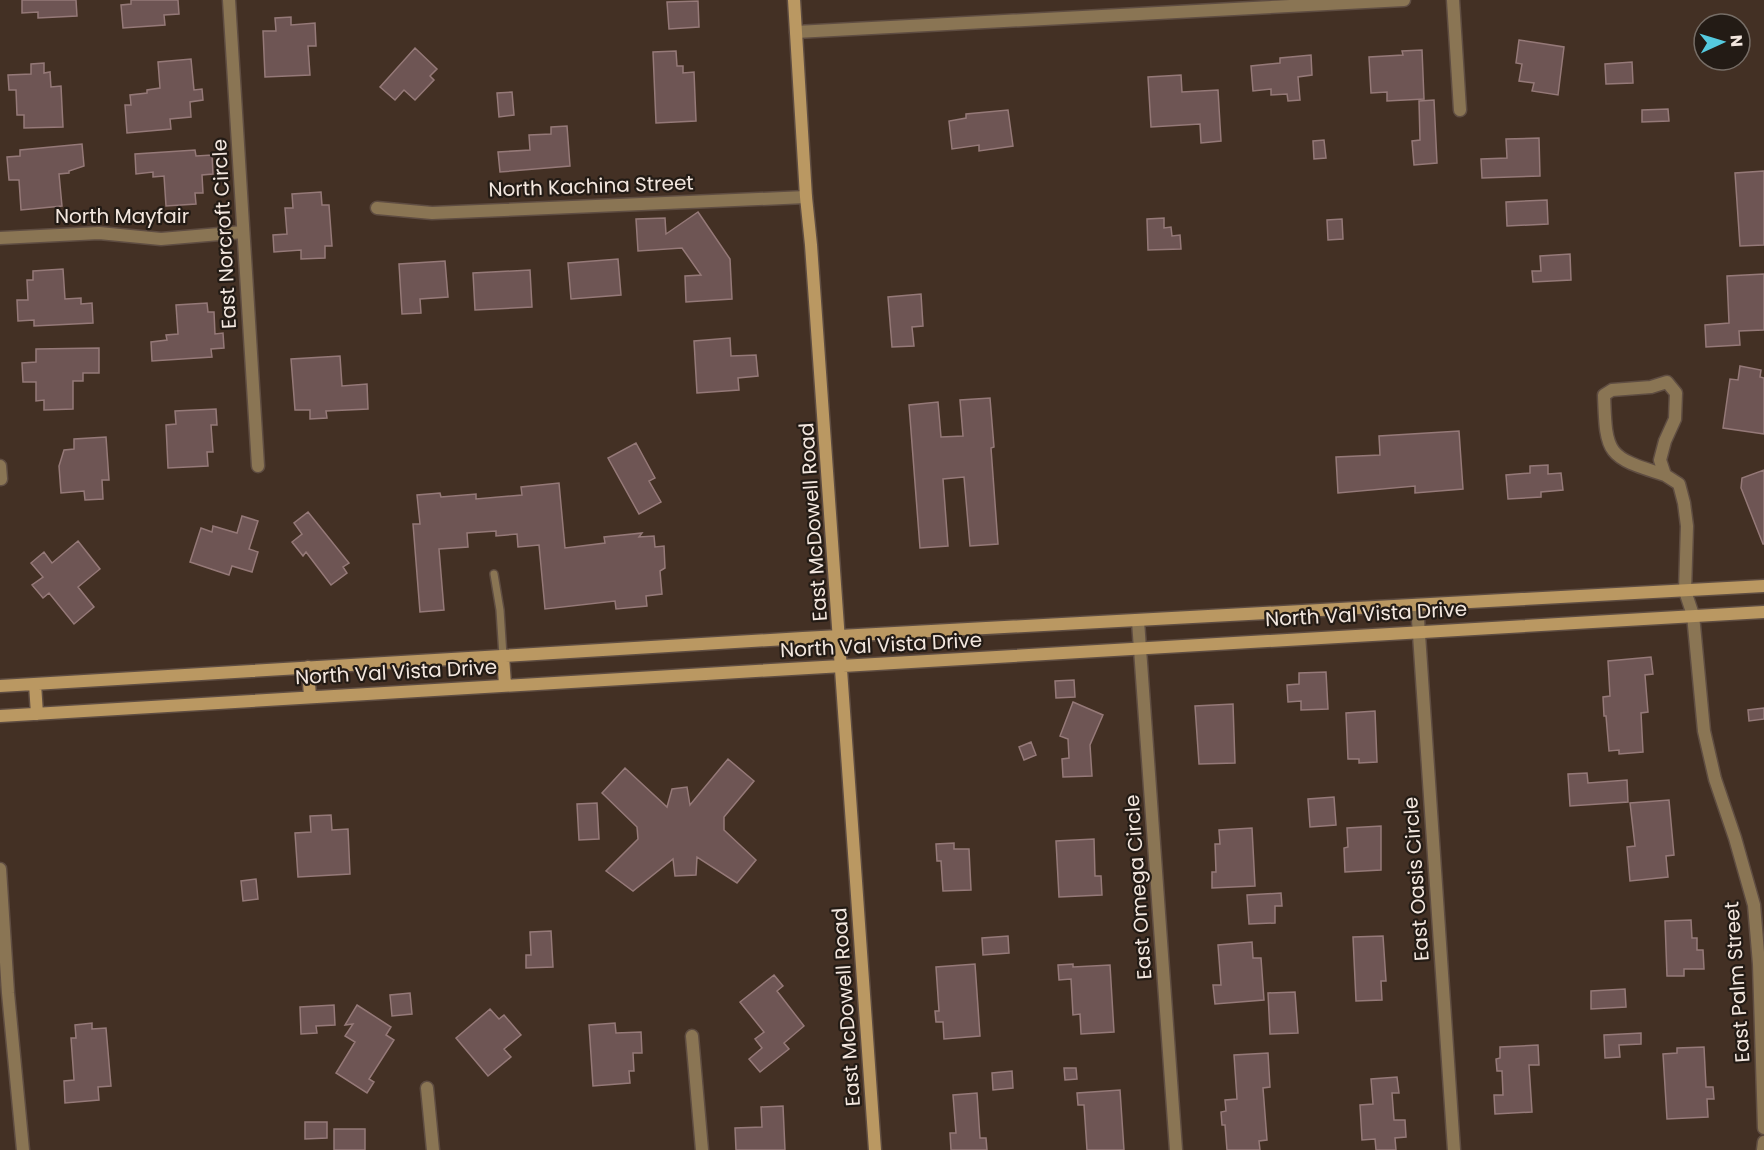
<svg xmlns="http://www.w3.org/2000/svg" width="1764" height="1150" font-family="Poppins,sans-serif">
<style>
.building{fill:#6e5554;stroke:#957978;stroke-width:1.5}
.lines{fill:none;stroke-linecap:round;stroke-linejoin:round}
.lane-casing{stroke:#5f4d42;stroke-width:10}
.street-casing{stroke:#5f4d42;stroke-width:15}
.secondary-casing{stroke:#5f4d42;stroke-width:15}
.lane{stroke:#8a7554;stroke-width:7}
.street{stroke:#8a7554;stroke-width:12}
.secondary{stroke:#ba9862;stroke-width:12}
.labels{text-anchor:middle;stroke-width:4.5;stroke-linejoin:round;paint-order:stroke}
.street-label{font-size:20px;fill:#f3e7df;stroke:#231b15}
</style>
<rect width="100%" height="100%" fill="#433024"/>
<path class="building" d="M22,0H76L77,16L38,18V12L22,13Z
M131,0H178L179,14L164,15L165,25L123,28L121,5L131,4Z
M698,1L699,27L669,29L667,2Z
M291,17V25L315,23L316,46H308L310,75L265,77L263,31H276L275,18Z
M1519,40L1564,47L1558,95L1532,91L1534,83L1519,81L1522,64L1516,63Z
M415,48L437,69L430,76L434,80L415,100L404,90L395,100L380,87Z
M1422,50L1424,99L1387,101V92L1371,93L1369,57L1403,55L1402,51Z
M676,51L677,66H683V73L694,72L696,121L656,123L653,52Z
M1311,55L1312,75L1298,77L1300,100L1288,101L1287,94L1271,95V89L1253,91L1251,66L1280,63V58Z
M191,59L194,90L202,89L203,100L190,102L191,117L170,119L171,129L127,133L125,105H131L130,95L147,93V90L160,88L158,62Z
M1632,62L1633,83L1606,84L1605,64Z
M44,63V73L50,72L51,87L61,86L63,127L24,128V115H17L16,90H9L8,75L31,74V64Z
M1181,75L1182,92L1218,90L1221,141L1201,143L1200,124L1151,127L1148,77Z
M512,92L514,115L499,117L497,93Z
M1434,100L1437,163L1414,165L1412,141L1420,140L1419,101Z
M1668,109L1669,121L1642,122V110Z
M1008,110L1013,146L979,151V145L952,149L949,121L966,118V114Z
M567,126L570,166L500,172L498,152L530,150L529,135L551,134V127Z
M1539,138L1540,176L1482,178L1481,159L1507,158L1506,139Z
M1324,140L1326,158L1314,159L1313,141Z
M82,144L84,166L69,171V173L59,174L62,206L21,210L19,180H9L7,157L20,156V150Z
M195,150L196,156L212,155L213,174L202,175L203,193H195L196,204L166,206L164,176L153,177V172L136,174L135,154Z
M1764,171V245L1740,246L1735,173Z
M321,192L322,205H329L332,246H325V258L301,259V250L274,252L273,235L287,234L285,208H293L292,194Z
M1547,200L1548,224L1507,226L1506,202Z
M698,212L730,259L732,299L686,302L685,276L701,275L682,248L638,251L636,219L665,218L666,234Z
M1164,218V228L1171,227L1172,236L1180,235L1181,249L1148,250L1147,219Z
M1342,219L1343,239L1328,240L1327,220Z
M1570,254L1571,280L1533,282L1532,271H1541L1540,256Z
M618,259L621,295L571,299L568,263Z
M445,261L448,297L420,299L421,313L402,314L399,264Z
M63,269L65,299L81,298V304L92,303L93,323L34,326V320L18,321L17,300H28L27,280H33V271Z
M530,270L532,307L475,310L473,273Z
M1764,274V330L1739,331L1740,345L1706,347L1705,325L1729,323L1727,276Z
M921,294L923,326L912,327L914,346L892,347L888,297Z
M207,303L208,312H214L215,334L223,333L224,348L211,349L212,357L152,361L151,342L167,340L166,335L178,334L176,305Z
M730,338L731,356L756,355L758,376L738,378L739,390L697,393L694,341Z
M99,348V373H83V381H73V409L44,410V400L36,401V382H23L22,363L36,362V349Z
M340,356L342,386L367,384L368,409L326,411L327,418L310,419V410H295L291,359Z
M1740,366L1761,370L1760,377L1764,378V434L1723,428L1730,379L1738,380Z
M990,398L994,447L991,448L998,544L970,546L964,477L943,479L948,546L920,548L909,405L938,402L941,437L963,436L960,400Z
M216,409L217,425H211L213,452H207L208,466L168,468L166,425L176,424L175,411Z
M1459,431L1463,489L1415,493V486L1338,493L1336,457L1380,455L1379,436Z
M106,437L109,480H102L103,499L85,500L84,491L61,493L59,466L64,450L74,449V439Z
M636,443L655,478L649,481L661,502L639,514L608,458Z
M1548,465V474L1561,473L1563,490L1541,492V497L1508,499L1506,475L1530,473V466Z
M1764,470V544H1763L1741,488L1742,478Z
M559,483L565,548L605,543L604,537L642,533L639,537L654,536L655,547L664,546L665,568L660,571L662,594L646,596L647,606L616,609L615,601L545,609L539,545L518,547L517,534L496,536V531L467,533L468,547L439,549L444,610L420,612L413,524H420L417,495L440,493L441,497L476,494V499L522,495L521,487Z
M308,512L349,563L343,567L347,573L331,585L306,552L303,556L292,542L302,534L294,523Z
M242,516L258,521L249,549L258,552L252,572L232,566L229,575L190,562L201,528L212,532L213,526L237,533Z
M78,541L100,569L78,587L94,607L74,624L49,593L43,598L32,585L43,577L31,563L44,552L52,563Z
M1651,657L1653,674L1645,675L1648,712L1641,713L1643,752L1619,754V750L1609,751L1606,716H1604L1603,697L1610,696L1608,661Z
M1326,672L1328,709L1301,710V701L1288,702L1287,685L1299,684V673Z
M1074,680L1075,697L1056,698L1055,681Z
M1073,702L1103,715L1090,745L1092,776L1063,777L1062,759L1069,758L1068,739L1060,736Z
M1233,704L1235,763L1199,764L1195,706Z
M1764,708V719L1749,721L1748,710Z
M1375,711L1377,762L1359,763V759H1348L1346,713Z
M1031,742L1036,755L1024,760L1019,747Z
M728,759L754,781L724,817V830L756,860L737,883L697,857L696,875L675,876L673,859L633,891L606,871L638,839L637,827L602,793L625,768L667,807L672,789L687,787L690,805Z
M1587,773L1588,783L1627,780L1628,802L1570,806L1568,774Z
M1334,797L1336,825L1310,827L1308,799Z
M1669,800L1674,855L1666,856L1668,877L1630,881L1627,847L1635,846L1630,803Z
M597,803L599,839L579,840L577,804Z
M331,815L332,830L348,829L350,874L298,877L295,833L311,832L310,816Z
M1381,826V870L1345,872L1344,848L1348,847L1347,828Z
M1252,828L1255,886L1212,888V872H1216L1215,844H1220L1219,830Z
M1094,839L1095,876H1101L1102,895L1059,897L1056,841Z
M954,843V849H969L971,890L943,891L941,861H937L936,844Z
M256,879L258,899L243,901L241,881Z
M1281,893L1282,906H1275V923L1249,924L1247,895Z
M1691,920L1692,938H1697V950H1703L1704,969H1684V976H1667L1665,921Z
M551,931L553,967L526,968V955H531L530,932Z
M1008,936L1009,953L983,955L982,938Z
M1383,936L1386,981H1381L1382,1000L1356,1001L1353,937Z
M1252,942L1253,958H1261L1264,1000L1215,1004L1213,985H1221L1218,945Z
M975,964L980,1036L944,1039L943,1022H936L935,1011H939L936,967Z
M1073,964V967L1110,965L1114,1032L1081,1034L1080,1014L1073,1015L1071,979L1059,980L1058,965Z
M774,975L783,986L777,991L804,1026L784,1043L789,1049L760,1072L749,1059L762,1048L755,1039L764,1032L740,1002Z
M1625,989L1626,1007L1591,1009V991Z
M1295,992L1298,1033L1270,1034L1268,993Z
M410,993L412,1014L392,1016L390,995Z
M334,1005L335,1025L316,1026L317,1033L301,1034L300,1007Z
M357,1005L391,1027L386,1035L394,1040L369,1079L374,1082L367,1093L336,1073L355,1042L345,1036L353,1024L345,1025Z
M490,1009L499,1019L504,1015L521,1035L504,1049L511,1057L488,1076L456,1038Z
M92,1023V1029L106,1028L111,1086L98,1087L99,1100L65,1103L64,1081L74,1080L71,1038H76L75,1025Z
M615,1023L616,1033L641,1032L642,1053H633L634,1071H629L630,1083L593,1086L589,1025Z
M1641,1033V1044L1619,1045L1620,1057L1605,1058L1604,1035Z
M1538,1045L1539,1065H1529L1532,1112L1495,1114L1494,1095H1503L1502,1071H1497L1496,1059L1500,1058V1047Z
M1704,1047L1706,1087H1713L1714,1099H1707L1708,1117L1667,1119L1663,1054L1677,1053V1048Z
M1268,1053L1270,1087L1263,1088L1267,1140L1259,1141L1260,1150H1227L1225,1125H1222L1221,1112L1226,1111L1225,1100L1237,1099L1234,1055Z
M1064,1068H1076L1077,1079L1065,1080Z
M1012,1071L1013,1088L993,1090L992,1073Z
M1397,1077L1399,1093H1392L1394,1120H1405L1406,1137L1395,1138L1396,1150H1376L1375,1139L1362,1140L1360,1105L1373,1104L1371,1079Z
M1120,1090L1124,1150H1087L1084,1105H1078L1077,1093Z
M977,1093L980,1138H986L987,1150H951L950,1133H956L953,1095Z
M783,1106L785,1150H736L735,1128L762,1127L761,1107Z
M305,1122H327V1138L305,1139Z
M334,1129H365V1150H334Z"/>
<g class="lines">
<g class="lane-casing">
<path id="lane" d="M494,574L500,610L503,656"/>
</g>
<g class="street-casing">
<path id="street" d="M229,0L258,466
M1453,0L1460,110
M796,32L1404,0
M377,208L432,213L806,197
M0,238L99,233L161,239L243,232
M0,466L1,479
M1665,475C1607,457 1606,455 1604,395L1612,390L1651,387L1667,382L1676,393L1675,419L1665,441L1660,460L1665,475L1679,484L1684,503L1687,526L1685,591L1693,615L1704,731L1715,779L1735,838L1754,905L1759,964L1764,1128
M1417,605L1454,1150
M1138,621L1176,1150
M0,869L8,993L23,1150
M692,1036L702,1150
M427,1088L433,1150
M1763,1150L1764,1142"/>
</g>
<g class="secondary-casing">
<path id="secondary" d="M794,0L806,197L811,245L875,1150
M503,656L505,685
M308,667L310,697
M35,684L37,714
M0,686L803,638L1764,586
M0,716C588,682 1176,644 1764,612"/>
</g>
<use href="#lane" class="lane"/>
<use href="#street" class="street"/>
<use href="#secondary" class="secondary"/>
</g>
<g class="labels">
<g class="street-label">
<text transform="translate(591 186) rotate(-2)" y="7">North Kachina Street</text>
<text x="122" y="223">North Mayfair</text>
<text transform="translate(224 234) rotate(-93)" y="7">East Norcroft Circle</text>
<text transform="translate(813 522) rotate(-94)" y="7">East McDowell Road</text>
<text transform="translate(1366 614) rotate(-3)" y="7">North Val Vista Drive</text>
<text transform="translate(881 645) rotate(-3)" y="7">North Val Vista Drive</text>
<text transform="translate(396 672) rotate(-3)" y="7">North Val Vista Drive</text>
<text transform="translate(1416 879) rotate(-94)" y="7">East Oasis Circle</text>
<text transform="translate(1138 887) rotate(-94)" y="7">East Omega Circle</text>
<text transform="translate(1737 982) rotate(-94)" y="7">East Palm Street</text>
<text transform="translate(846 1007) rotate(-94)" y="7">East McDowell Road</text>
</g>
</g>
<g transform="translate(1722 42) rotate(86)"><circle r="28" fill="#231b15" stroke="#766d66" stroke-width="1.5"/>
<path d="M0-4.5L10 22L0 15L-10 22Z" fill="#55cadf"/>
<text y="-9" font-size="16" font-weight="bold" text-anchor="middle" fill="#f3e7df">N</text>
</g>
</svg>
